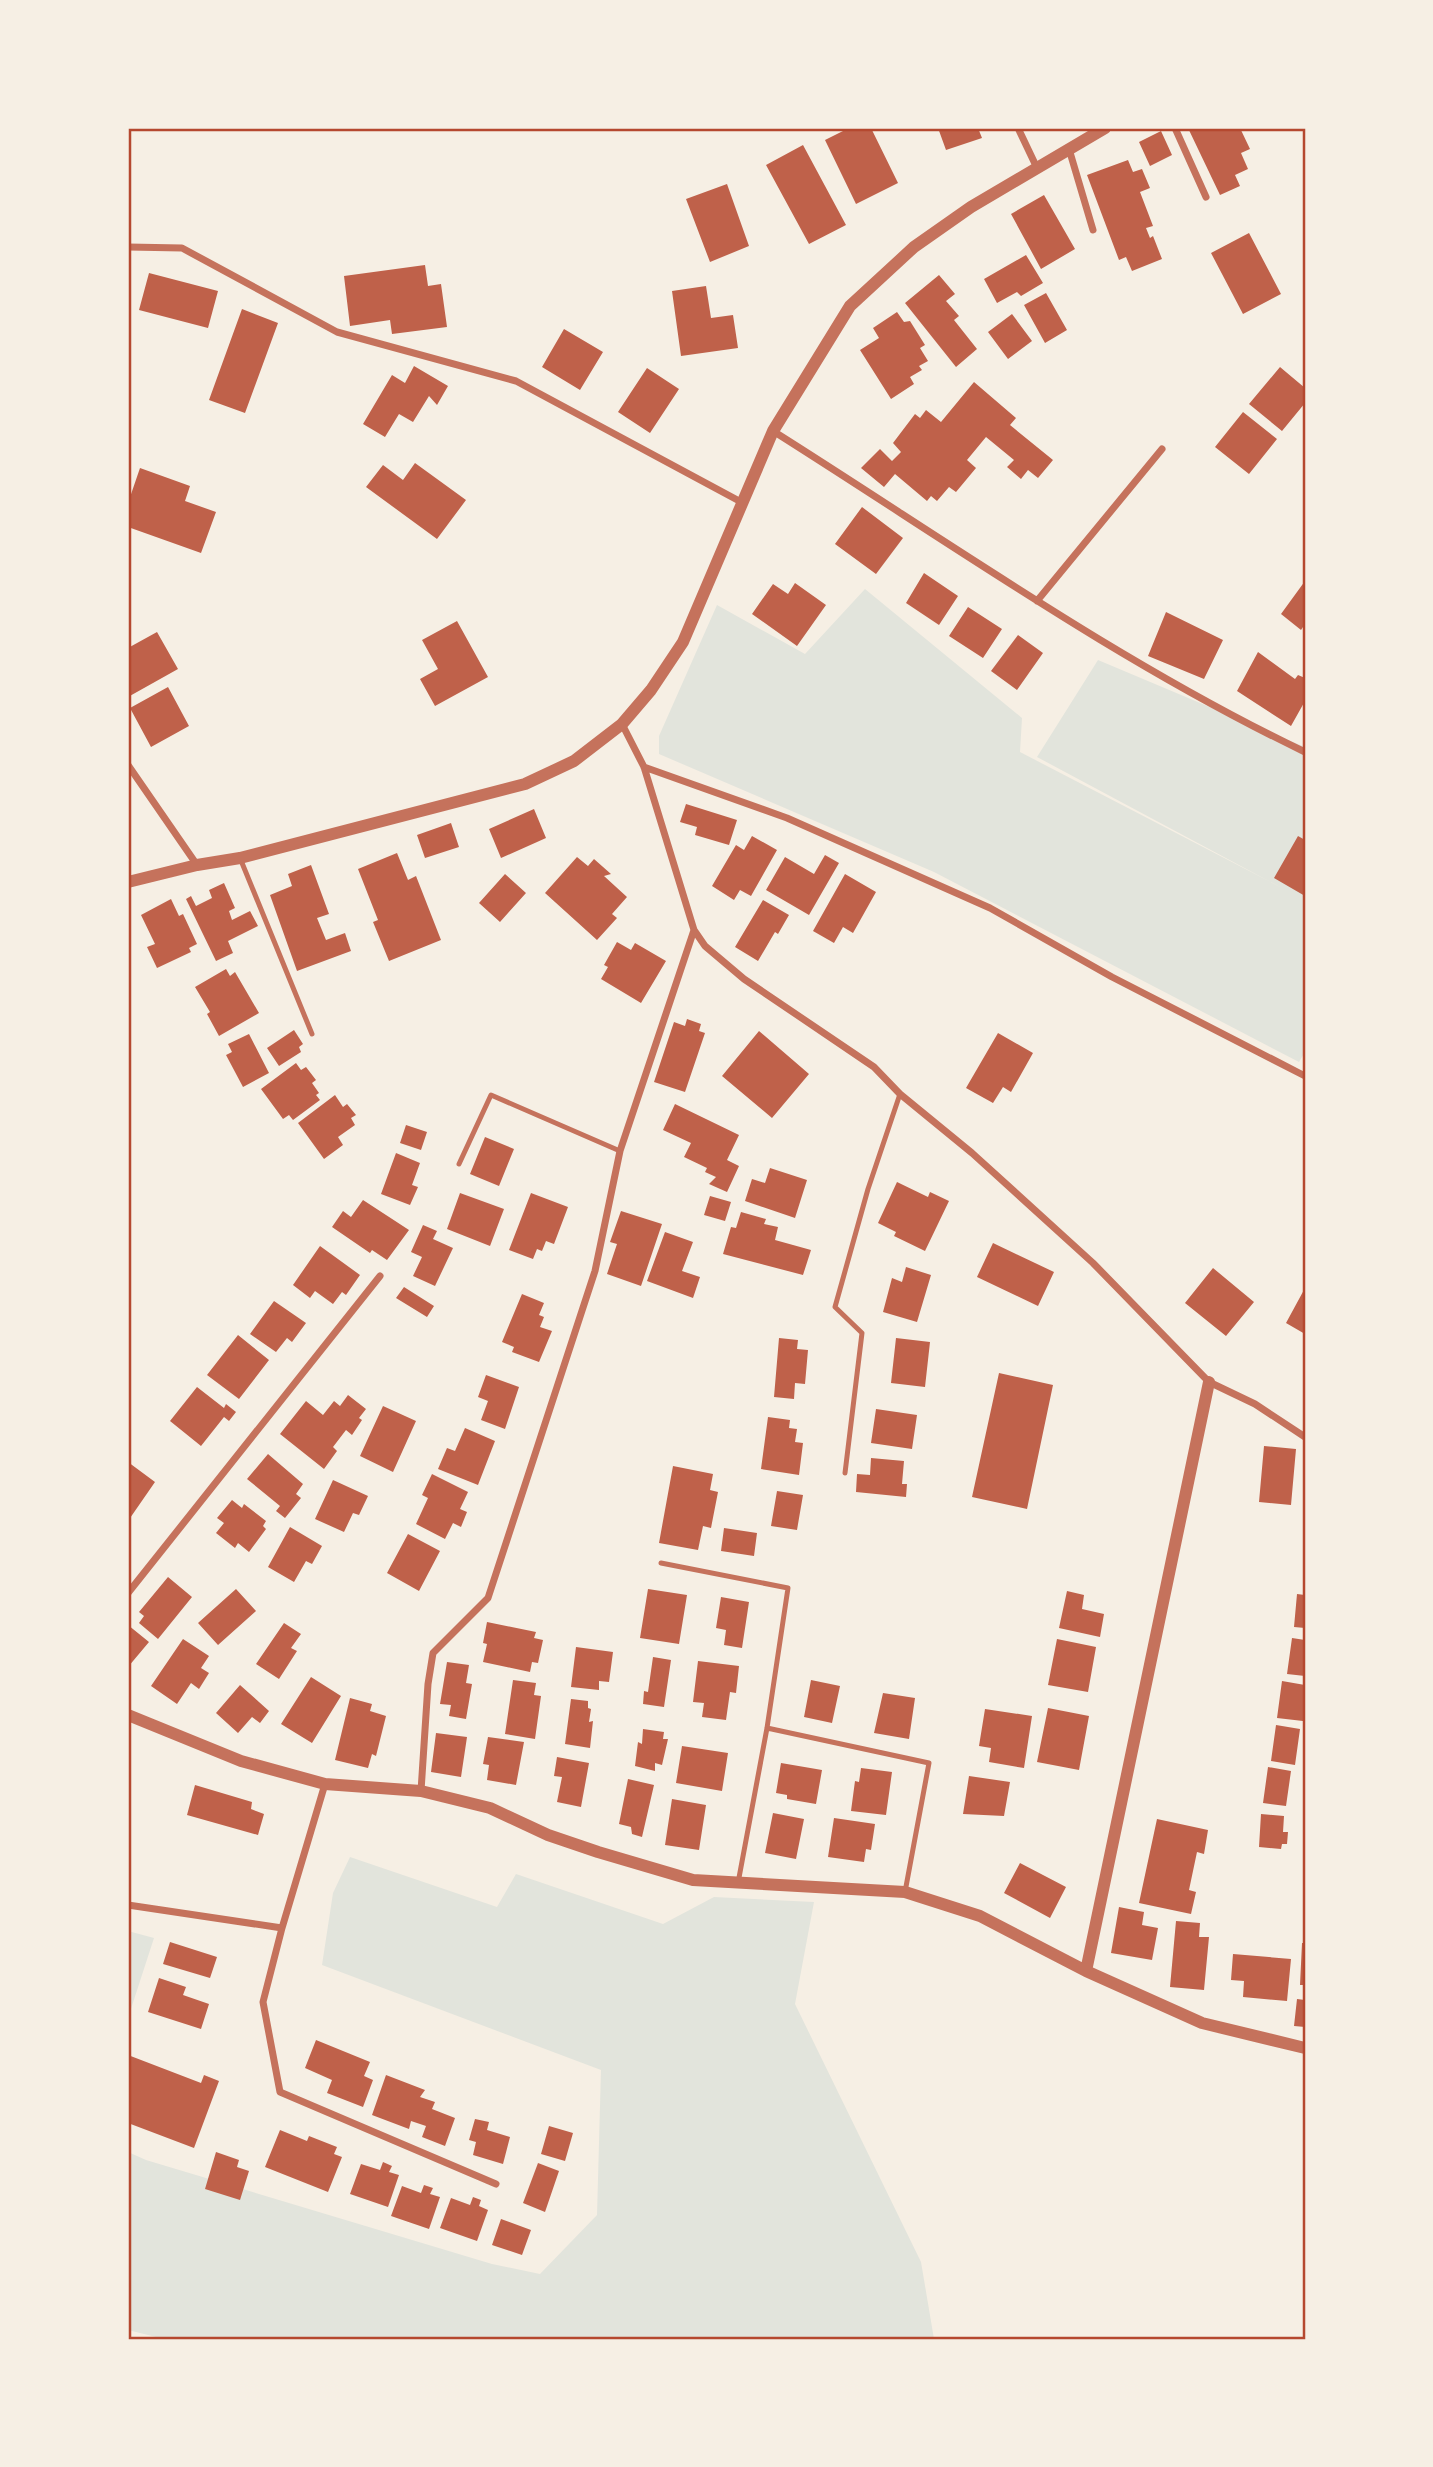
<svg xmlns="http://www.w3.org/2000/svg" width="1433" height="2467" font-family="Overpass,sans-serif">
<style>
.green{fill:#e2e4dc}
.building{fill:#bf614a}
.lines{fill:none;stroke-linecap:round;stroke-linejoin:round}
.service{stroke:#c5725c;stroke-width:5}
.minor{stroke:#c5725c;stroke-width:7}
.tertiary{stroke:#c5725c;stroke-width:12}
.neatline{fill:none;stroke:#b5482f;stroke-width:2.5}
</style>
<rect width="100%" height="100%" fill="#f6efe4"/>
<path class="green" d="M865,589L1022,718L1020,752L1282,888L1037,757L1098,660L1305,747V1052L1299,1062L934,872L659,754V736L717,605L805,654Z
M350,1857L497,1907L516,1874L663,1924L714,1897L814,1902L795,2004L921,2262L934,2339H164L128,2330V2152L146,2160L492,2264L540,2274L597,2215L601,2070L322,1965L333,1893Z
M128,1931L154,1938L128,2018Z"/>
<path class="building" d="M849,128H871L898,183L856,204L825,140Z
M938,128H978L982,138L946,150Z
M1188,128H1240L1250,149L1241,153L1248,169L1235,175L1240,186L1220,195Z
M1161,131L1172,155L1150,166L1139,142Z
M803,145L846,225L809,244L766,165Z
M1128,160L1133,172L1142,169L1150,188L1140,192L1153,226L1146,228L1150,238L1153,236L1162,259L1132,271L1126,257L1119,260L1087,175Z
M727,184L749,246L710,262L686,199Z
M1044,195L1075,249L1041,269L1011,214Z
M1249,233L1281,294L1243,314L1211,253Z
M1026,255L1043,283L1021,296L1017,292L997,303L984,279Z
M425,265L428,286L441,284L447,327L392,334L390,320L350,326L344,276Z
M149,273L218,291L208,328L139,310Z
M939,275L955,294L946,301L959,316L954,320L977,349L956,367L905,303Z
M706,286L711,318L733,315L738,348L681,356L672,291Z
M1046,293L1067,330L1045,343L1024,305Z
M242,309L278,323L245,413L209,400Z
M897,312L904,322L910,321L925,345L920,348L928,361L919,366L922,370L910,377L914,384L891,399L860,350L879,338L873,328Z
M1012,314L1032,341L1008,359L988,332Z
M564,329L603,352L580,390L542,367Z
M414,366L448,386L437,405L429,396L413,422L399,414L385,437L363,424L392,375L405,383Z
M1280,367L1305,388V403L1282,431L1249,404Z
M647,368L679,389L650,433L618,412Z
M974,382L1016,418L1010,425L1053,460L1038,478L1028,470L1021,479L1007,467L1014,460L986,437L967,460L976,468L956,492L949,487L937,501L931,496L927,501L895,474L884,487L861,468L880,449L892,461L901,452L893,443L915,414L920,418L926,410L941,422Z
M1243,412L1277,439L1249,474L1215,447Z
M415,463L466,500L437,539L366,487L383,465L403,480Z
M140,468L190,486L185,501L216,512L201,553L128,527V503Z
M862,507L903,538L876,574L835,544Z
M924,573L958,596L939,625L906,603Z
M1305,581V624L1301,630L1281,614Z
M795,583L826,605L797,646L752,614L773,584L788,594Z
M968,607L1002,629L983,658L949,636Z
M1166,612L1223,640L1204,679L1148,656Z
M457,621L488,677L435,706L420,679L438,669L422,640Z
M157,632L178,669L128,697V648Z
M1018,635L1043,653L1017,690L991,671Z
M1258,652L1295,679L1298,675L1305,678V701L1291,726L1237,691Z
M168,687L189,726L151,747L130,708Z
M686,804L737,820L729,845L695,835L697,827L680,822Z
M534,809L546,838L501,858L489,829Z
M451,823L459,847L425,858L417,835Z
M752,836L777,850L751,896L740,890L734,900L712,886L736,845L744,850Z
M1298,836L1305,840V896L1274,878Z
M397,853L408,880L416,876L441,940L389,961L373,922L378,920L358,869Z
M825,855L839,863L809,915L766,890L785,857L814,874Z
M577,857L588,866L594,859L611,874L604,876L627,897L612,914L617,918L597,940L545,893Z
M311,865L329,914L317,918L326,940L345,933L351,951L297,971L270,895L292,886L288,874Z
M505,874L526,893L500,922L479,903Z
M845,874L876,892L853,933L843,927L834,943L813,931Z
M224,883L235,908L229,911L232,920L250,911L258,926L228,941L233,953L216,961L186,899L191,896L196,906L212,898L209,890Z
M171,899L179,916L183,914L197,944L189,948L191,952L157,968L147,947L155,944L141,915Z
M763,900L789,915L778,934L775,932L758,961L735,947Z
M617,942L631,950L635,943L666,961L641,1003L601,979L608,967L604,965Z
M226,969L230,976L235,972L259,1013L219,1036L207,1014L210,1012L195,987Z
M687,1019L701,1024L699,1031L705,1033L685,1092L654,1082L674,1022L685,1026Z
M294,1030L303,1044L299,1047L301,1052L279,1066L267,1048Z
M759,1031L809,1074L772,1118L722,1076Z
M998,1033L1033,1053L1011,1092L1003,1087L993,1103L966,1088Z
M249,1034L269,1073L243,1087L226,1055L232,1052L228,1044Z
M296,1063L301,1070L306,1067L316,1080L312,1083L319,1093L316,1095L320,1100L293,1120L289,1115L283,1119L261,1089Z
M335,1095L343,1107L347,1104L356,1115L351,1118L355,1125L338,1137L343,1145L324,1159L298,1123Z
M675,1104L739,1135L727,1160L739,1166L727,1192L709,1184L716,1177L705,1172L707,1168L684,1157L691,1143L663,1130Z
M406,1125L427,1132L421,1150L400,1143Z
M485,1137L514,1149L499,1186L470,1174Z
M396,1153L420,1163L412,1185L418,1187L410,1205L381,1194Z
M770,1168L807,1180L795,1218L745,1201L752,1179L765,1183Z
M897,1182L928,1197L930,1192L949,1201L925,1251L894,1236L896,1232L878,1223Z
M460,1193L504,1209L490,1246L447,1229Z
M531,1193L568,1207L554,1244L546,1241L542,1251L537,1249L533,1259L509,1250Z
M710,1196L731,1202L725,1221L704,1215Z
M363,1200L409,1230L387,1260L372,1250L370,1253L332,1227L343,1211L351,1217Z
M621,1211L662,1224L641,1286L607,1274L617,1244L610,1242Z
M741,1212L766,1219L764,1224L778,1227L775,1240L811,1250L803,1275L723,1254L731,1227L736,1228Z
M423,1225L437,1231L433,1239L453,1248L435,1286L413,1276L422,1257L411,1252Z
M665,1232L693,1242L682,1271L700,1277L693,1298L647,1281Z
M993,1243L1054,1272L1038,1306L977,1277Z
M320,1246L360,1275L346,1295L342,1292L333,1304L315,1291L310,1298L293,1285Z
M906,1267L931,1275L917,1322L883,1312L892,1278L902,1282Z
M1213,1268L1254,1302L1226,1336L1185,1303Z
M404,1287L434,1306L427,1317L396,1298Z
M1305,1288V1334L1286,1323Z
M522,1294L544,1303L539,1315L544,1317L540,1327L552,1331L539,1362L512,1352L514,1347L502,1342Z
M274,1301L306,1323L292,1342L287,1338L276,1352L250,1334Z
M238,1335L269,1360L239,1399L207,1375Z
M779,1338L798,1340L797,1349L808,1350L805,1384L795,1383L794,1399L774,1397Z
M896,1338L930,1342L925,1387L891,1383Z
M999,1373L1053,1385L1027,1509L972,1497Z
M486,1375L519,1387L505,1429L481,1420L488,1401L478,1397Z
M197,1387L224,1408L226,1404L236,1412L229,1421L224,1417L201,1446L170,1421Z
M348,1395L366,1409L359,1418L362,1420L352,1435L346,1430L333,1447L337,1451L324,1469L280,1434L306,1401L323,1415L334,1401L340,1406Z
M383,1406L416,1421L393,1472L360,1456Z
M876,1409L917,1415L912,1449L871,1443Z
M768,1417L790,1420L789,1428L797,1429L795,1442L803,1443L799,1475L761,1469Z
M465,1428L495,1441L478,1485L438,1469L447,1448L455,1451Z
M1264,1446L1296,1449L1291,1505L1259,1502Z
M268,1454L303,1484L296,1494L301,1498L285,1518L276,1511L280,1506L247,1479Z
M871,1458L904,1461L902,1484H907L906,1497L856,1492L857,1474L870,1475Z
M128,1462L155,1482L128,1521Z
M673,1466L713,1474L710,1490L718,1492L711,1528L703,1526L698,1550L659,1543Z
M432,1474L468,1492L460,1509L467,1512L461,1527L453,1523L445,1539L416,1524L428,1498L422,1495Z
M333,1480L368,1496L359,1515L353,1513L344,1532L315,1519Z
M777,1491L803,1495L797,1530L771,1526Z
M232,1500L242,1508L244,1504L266,1521L263,1526L266,1529L249,1552L238,1543L235,1548L216,1533L224,1523L217,1518Z
M290,1527L322,1546L312,1564L306,1561L294,1582L268,1567Z
M724,1528L757,1533L754,1556L721,1551Z
M408,1534L440,1551L419,1591L387,1573Z
M168,1577L192,1597L158,1639L139,1623L144,1616L139,1612Z
M236,1589L256,1611L218,1645L198,1623Z
M648,1589L687,1595L679,1644L640,1638Z
M1067,1591L1084,1595L1082,1609L1104,1614L1100,1637L1059,1628Z
M1297,1594L1305,1595V1628L1294,1627Z
M721,1597L749,1602L742,1648L724,1645L726,1630L716,1628Z
M487,1622L536,1632L534,1638L543,1640L538,1663L532,1662L530,1672L483,1662L487,1644L483,1643Z
M284,1623L301,1634L291,1648L297,1651L279,1679L256,1664Z
M128,1625L149,1642L128,1667Z
M1292,1638L1305,1640V1676L1287,1674Z
M183,1639L209,1656L201,1668L209,1673L199,1689L191,1683L177,1704L151,1686Z
M1057,1639L1096,1647L1088,1692L1048,1685Z
M576,1647L613,1652L609,1682L599,1681V1690L571,1687Z
M653,1657L671,1660L664,1707L643,1704L644,1691L648,1692Z
M698,1661L739,1666L736,1693L730,1692L726,1720L702,1717L704,1703L693,1702Z
M447,1662L469,1665L466,1683L472,1684L466,1719L449,1716L451,1705L440,1704Z
M311,1677L341,1696L312,1743L281,1724Z
M513,1680L536,1683L534,1695L541,1696L535,1739L505,1734Z
M811,1680L840,1686L832,1723L804,1717Z
M1282,1681L1305,1685L1303,1721L1277,1718Z
M240,1685L269,1711L260,1723L252,1717L238,1733L216,1713Z
M883,1693L915,1698L909,1739L874,1733Z
M350,1698L372,1704L370,1711L386,1716L376,1756L372,1754L368,1768L335,1760Z
M571,1699L588,1701V1708L591,1709L589,1722L593,1721L590,1748L565,1744Z
M1048,1708L1089,1716L1079,1770L1037,1762Z
M985,1709L1032,1716L1024,1768L989,1762L991,1748L979,1746Z
M1276,1725L1300,1729L1295,1765L1271,1761Z
M643,1729L664,1732L663,1739H668L662,1765L655,1763V1771L635,1766L638,1742L642,1744Z
M436,1733L467,1737L461,1777L431,1772Z
M488,1737L524,1742L516,1785L487,1780L489,1765L483,1764Z
M682,1746L728,1753L722,1791L676,1783Z
M557,1757L589,1763L581,1807L557,1802L562,1777L554,1776Z
M781,1763L822,1770L816,1804L787,1799V1795L776,1793Z
M1268,1767L1291,1771L1286,1806L1263,1803Z
M861,1768L892,1772L886,1815L851,1811L855,1781L859,1782Z
M969,1776L1010,1782L1004,1816L963,1814Z
M628,1779L654,1785L642,1837L632,1834L631,1827L619,1824Z
M195,1785L252,1802L251,1809L264,1814L258,1835L187,1815Z
M672,1799L706,1805L699,1850L665,1845Z
M773,1813L804,1819L796,1859L765,1853Z
M1261,1814L1284,1816L1283,1832H1288L1287,1844H1282L1281,1849L1259,1847Z
M834,1818L875,1824L871,1850L866,1849L864,1862L828,1857Z
M1157,1819L1208,1830L1204,1854L1197,1852L1189,1890L1196,1892L1191,1914L1139,1903Z
M1020,1863L1066,1887L1050,1918L1004,1893Z
M1119,1907L1144,1912L1142,1925L1158,1928L1152,1960L1111,1953Z
M1176,1921L1200,1923L1199,1937H1209L1204,1990L1170,1987Z
M170,1942L217,1957L210,1978L163,1964Z
M1302,1943H1305V1985H1300Z
M1233,1954L1291,1959L1287,2001L1243,1997L1244,1981L1231,1980Z
M159,1978L186,1987L183,1995L209,2004L201,2029L148,2012Z
M1297,1999L1305,2000V2027L1294,2026Z
M316,2040L370,2062L364,2076L373,2080L363,2107L327,2093L332,2080L305,2068Z
M128,2055L201,2083L204,2075L219,2081L194,2148L128,2123Z
M386,2075L425,2090L420,2097L435,2102L432,2109L455,2118L445,2146L422,2137L426,2126L411,2121L409,2129L372,2115Z
M475,2119L489,2122L487,2130L510,2137L503,2164L473,2155L476,2142L469,2140Z
M549,2126L573,2133L565,2161L541,2154Z
M280,2130L307,2141L309,2136L337,2147L334,2154L342,2157L328,2192L265,2167Z
M216,2152L239,2160L237,2167L249,2171L240,2200L205,2189Z
M383,2162L392,2166L389,2172L399,2175L388,2207L350,2194L361,2164L380,2170Z
M538,2163L559,2171L545,2212L523,2203Z
M424,2185L433,2188L430,2194L440,2197L429,2229L391,2216L402,2186L421,2193Z
M473,2197L481,2200L479,2206L488,2210L477,2241L440,2228L451,2198L470,2205Z
M501,2219L531,2230L522,2255L492,2245Z"/>
<g class="lines">
<path class="service" d="M240,858L312,1034
M459,1164L491,1095L620,1151
M845,1473L862,1333L835,1307L868,1189L900,1094
M661,1563L788,1588L767,1728L738,1883
M767,1728L929,1763L905,1892"/>
<path class="minor" d="M1018,128L1037,168
M1175,128L1206,197
M1069,149L1093,230
M128,247L182,248L337,332L516,381L743,503
M773,431C949,542 1118,662 1305,752
M1037,601L1162,449
M622,724L644,767L694,930L705,946L744,979L874,1067L900,1094L972,1153L1093,1263L1209,1382L1255,1404L1305,1437
M128,765L197,865
M644,767L787,818L990,908L1112,977L1305,1076
M128,1593L380,1276
M325,1784L282,1928L263,2002L280,2092L496,2184
M421,1791L428,1684L433,1653L488,1598L595,1271L620,1151L694,930
M128,1905L282,1928"/>
<path class="tertiary" d="M128,882L197,865L240,858L525,784L574,761L622,724L651,690L683,642L773,431L850,306L914,247L971,207L1105,128
M128,1715L241,1761L325,1784L421,1791L490,1808L548,1835L598,1852L693,1880L905,1892L980,1916L1086,1971L1202,2023L1305,2048
M1086,1971L1209,1382"/>
</g>
<rect width="1433" height="2467" fill="none" stroke="#f6efe4" stroke-width="259"/>
<rect x="130" y="130" width="1174" height="2208" class="neatline"/>
</svg>
